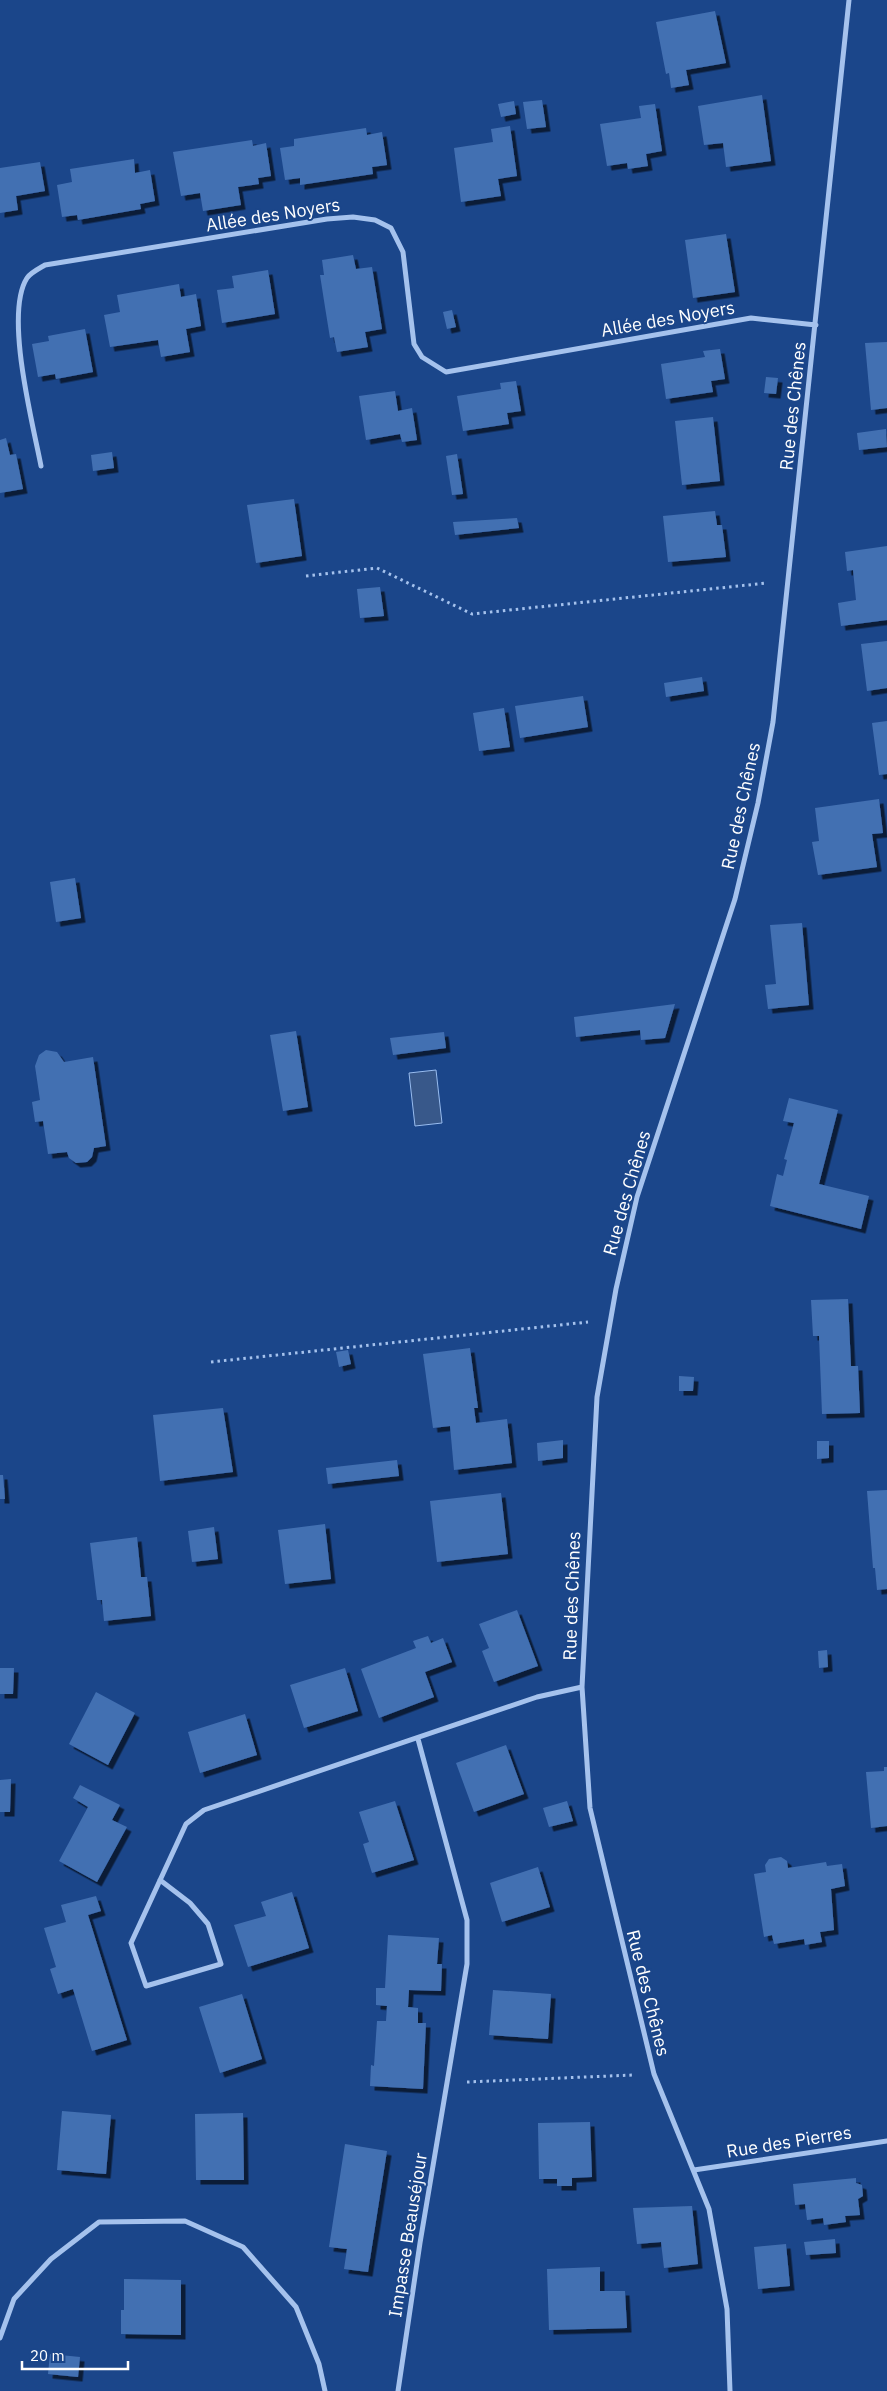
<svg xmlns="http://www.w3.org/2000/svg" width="887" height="2391" font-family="'IBM Plex Sans',sans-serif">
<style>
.water{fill:#38588a;stroke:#98bcef}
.building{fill:#4370b2;filter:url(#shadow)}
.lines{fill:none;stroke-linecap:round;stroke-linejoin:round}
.path{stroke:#a5c2ed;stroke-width:3;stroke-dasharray:2.5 4;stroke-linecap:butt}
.street{stroke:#a5c2ed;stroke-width:5}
.labels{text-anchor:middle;stroke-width:4;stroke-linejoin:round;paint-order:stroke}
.street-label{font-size:18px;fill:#fff;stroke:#1b468a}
</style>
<defs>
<filter id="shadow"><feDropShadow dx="4.5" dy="4.5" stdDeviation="0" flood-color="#0009"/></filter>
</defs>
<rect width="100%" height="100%" fill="#1b468a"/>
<path class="water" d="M436,1070L442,1123L415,1126L409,1073Z"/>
<path class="building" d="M715,11L726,63L686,70L689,85L671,88L669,73L666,74L656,22Z
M762,95L771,161L726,167L723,143L704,145L698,106Z
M542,100L546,127L527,129L523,102Z
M514,101L516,114L501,117L498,104Z
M655,104L662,151L646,154L648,166L628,169L627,163L607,166L600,124L641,118L639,106Z
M510,126L517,176L498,179L501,196L461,202L454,148L493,142L491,129Z
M366,128L367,135L382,132L387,165L372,167L373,174L300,185V178L285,180L280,148L294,146V139Z
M252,140L253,146L266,143L271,176L258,178L259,184L238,187L241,205L203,211L200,193L181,196L173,152Z
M134,159L135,173L150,170L155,201L140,204L141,209L78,220L77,215L62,217L57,185L72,182L70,169Z
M40,162L45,191L16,196L18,210L0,213V168Z
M726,234L735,292L693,298L685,240Z
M353,255L356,269L372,267L382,329L365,332L368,347L337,352L334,337L330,338L325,307L320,275H324L322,260Z
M268,270L275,314L222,323L217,290L234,288L232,276Z
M179,284L181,297L196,294L201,326L186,329L190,352L161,357L158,340L110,347L104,315L120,312L117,295Z
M452,310L456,327L447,329L443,312Z
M85,329L93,372L56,379L55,374L38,377L32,344L49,341L48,336Z
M887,342V408L871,410L865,343Z
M720,349L725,379L711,381L713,392L666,399L661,364L705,357L703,351Z
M766,377L778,378L776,394L764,393Z
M516,381L521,411L507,413L509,424L463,431L457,396L501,389L500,383Z
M395,391L398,411L412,408L417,440L402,442L400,434L366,440L359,396Z
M713,417L720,481L682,485L675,421Z
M886,429L887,447L859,450L857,433Z
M6,438L10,455L16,454L23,489L0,493V440Z
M112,452L114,468L93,471L91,455Z
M457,454L463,494L452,495L446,456Z
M294,499L302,556L256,563L247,505Z
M715,511L717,525H722L726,557L668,562L663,516Z
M517,518L519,528L455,535L453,522Z
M887,546V620L841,626L838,603L856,600L853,570L847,571L845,552Z
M380,587L384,616L360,618L357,589Z
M887,641V688L867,691L861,644Z
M702,677L704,691L666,697L664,683Z
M583,696L588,727L520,738L515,706Z
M504,708L510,747L479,751L473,713Z
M887,721V774L879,775L872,723Z
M879,799L883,833L872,834L877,867L818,875L812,842L819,841L815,808Z
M75,878L81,918L56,922L50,882Z
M802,923L809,1005L768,1009L765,985L776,984L770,925Z
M675,1004L665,1038L641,1040L640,1030L576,1037L574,1017Z
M296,1031L308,1107L283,1111L270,1035Z
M444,1032L446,1048L393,1055L390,1038Z
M46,1050L57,1052L64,1062L93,1057L106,1146L94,1148L92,1157L87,1162L76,1163L69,1158L67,1152L48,1154L43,1121L35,1122L32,1102L40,1100L35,1066L39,1055Z
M789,1098L838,1110L819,1184L869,1196L861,1229L770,1206L777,1174L783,1176L787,1160L784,1159L794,1123L783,1121Z
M848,1299L851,1366H858L860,1413L822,1414L819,1336H813L811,1300Z
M470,1348L478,1408H474L476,1423L507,1419L512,1463L454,1470L450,1426L433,1428L423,1354Z
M348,1350L351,1364L339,1367L336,1352Z
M679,1376L694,1377L693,1391H679Z
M223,1408L233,1472L160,1481L153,1415Z
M563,1440V1458L538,1461L537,1443Z
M817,1441H829V1458L817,1459Z
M397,1460L399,1476L328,1484L326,1468Z
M0,1475H3L5,1499H0Z
M887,1490V1589L877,1590L875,1568H873L867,1491Z
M501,1493L508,1554L437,1562L430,1501Z
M325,1524L331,1579L285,1584L278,1530Z
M214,1527L218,1559L192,1562L188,1531Z
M137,1537L141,1577H147L151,1616L104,1621L102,1600H97L90,1543Z
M517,1610L538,1666L494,1682L482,1651L489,1648L479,1624Z
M428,1636L431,1643L443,1638L452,1662L425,1672L434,1697L379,1718L361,1669L416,1648L413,1641Z
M827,1650L828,1667L819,1668L818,1651Z
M0,1668H14L13,1694H0Z
M345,1668L358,1711L304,1728L290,1685Z
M96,1692L135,1713L108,1765L69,1744Z
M245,1714L257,1755L200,1773L188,1732Z
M506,1745L524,1794L474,1812L456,1763Z
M884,1767H887V1826L871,1828L866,1772L884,1771Z
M11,1779L10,1812H0V1780Z
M80,1785L120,1805L112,1820L127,1827L97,1882L59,1861L88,1807L73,1798Z
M395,1801L414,1860L372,1873L363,1844L369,1842L359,1812Z
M567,1801L573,1821L549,1827L543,1808Z
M781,1857L787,1861L788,1868L826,1862L827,1866L842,1864L845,1886L831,1889L834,1930L820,1932L822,1942L805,1945L804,1939L774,1944L772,1935L764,1937L754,1874L766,1872L765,1865L769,1859Z
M538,1867L550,1907L502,1922L490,1883Z
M292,1892L309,1948L248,1967L234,1925L266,1916L261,1902Z
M96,1896L101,1911L88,1915L127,2040L92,2051L73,1989L58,1994L50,1969L56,1967L44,1928L66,1922L61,1905Z
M388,1935L439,1938L437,1964H442L441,1991L409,1990L408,2007L418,2008V2023H426L423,2089L370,2086L371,2065L374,2066L377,2021H386L387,2006L376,2005V1988H385Z
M493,1990L551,1994L548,2039L489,2035Z
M242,1994L262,2059L220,2073L199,2007Z
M62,2111L111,2115L106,2174L57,2170Z
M243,2113L244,2180H196L195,2114Z
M590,2122L592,2177L572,2178V2186H557V2179H539L538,2123Z
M345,2144L387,2151L368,2272L344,2269L347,2249L329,2247Z
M856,2178V2183L862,2185L863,2196L858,2199L860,2215L845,2216L846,2222L824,2225L823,2218L807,2220L805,2204L795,2205L793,2184Z
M692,2206L698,2264L664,2268L661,2242L637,2244L633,2208Z
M835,2239L836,2253L806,2255L804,2242Z
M786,2244L790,2286L758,2289L754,2247Z
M600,2267V2291H625L627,2328L549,2330L547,2269Z
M124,2279L181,2280V2335L121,2334V2310H124Z
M50,2354L80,2357L78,2377L48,2374Z"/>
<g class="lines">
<path class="path" d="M306,576L377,568L472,614L767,583
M211,1362L588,1322
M467,2082L633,2075"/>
<path class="street" d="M41,466C33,424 4,314 27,278C30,273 40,268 45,265L327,219L353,217L375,220L391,228L403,252L414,344L422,357L446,372L751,318L816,325
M160,1880L190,1903L208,1924L221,1964L146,1986L131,1943L186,1824L204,1810L537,1697L582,1687
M694,2170L887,2141
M0,2338L14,2299L51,2259L99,2222L185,2221L243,2247L296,2307L319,2364L325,2391
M398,2391L420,2243L467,1964V1920L418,1739
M730,2391L727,2309L709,2209L654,2074L590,1808L582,1687L597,1397L616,1289L637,1197L735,899L758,803L773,722L849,0"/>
</g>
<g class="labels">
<g class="street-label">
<text transform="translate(273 215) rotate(-9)" y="6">Allée des Noyers</text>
<text transform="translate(668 319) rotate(-10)" y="6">Allée des Noyers</text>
<text transform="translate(793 406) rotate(-84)" y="6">Rue des Chênes</text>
<text transform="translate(741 806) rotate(-78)" y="6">Rue des Chênes</text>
<text transform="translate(627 1193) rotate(-74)" y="6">Rue des Chênes</text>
<text transform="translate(572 1596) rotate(-88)" y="6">Rue des Chênes</text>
<text transform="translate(648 1993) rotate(76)" y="6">Rue des Chênes</text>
<text transform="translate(789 2142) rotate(-9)" y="6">Rue des Pierres</text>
<text transform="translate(408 2235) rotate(-81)" y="6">Impasse Beauséjour</text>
</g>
</g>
<path d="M22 2361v8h106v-8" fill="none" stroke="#ffffff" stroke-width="2.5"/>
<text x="30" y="2361" font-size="15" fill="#ffffff" stroke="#1b468a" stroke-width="4" paint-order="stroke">20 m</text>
</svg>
